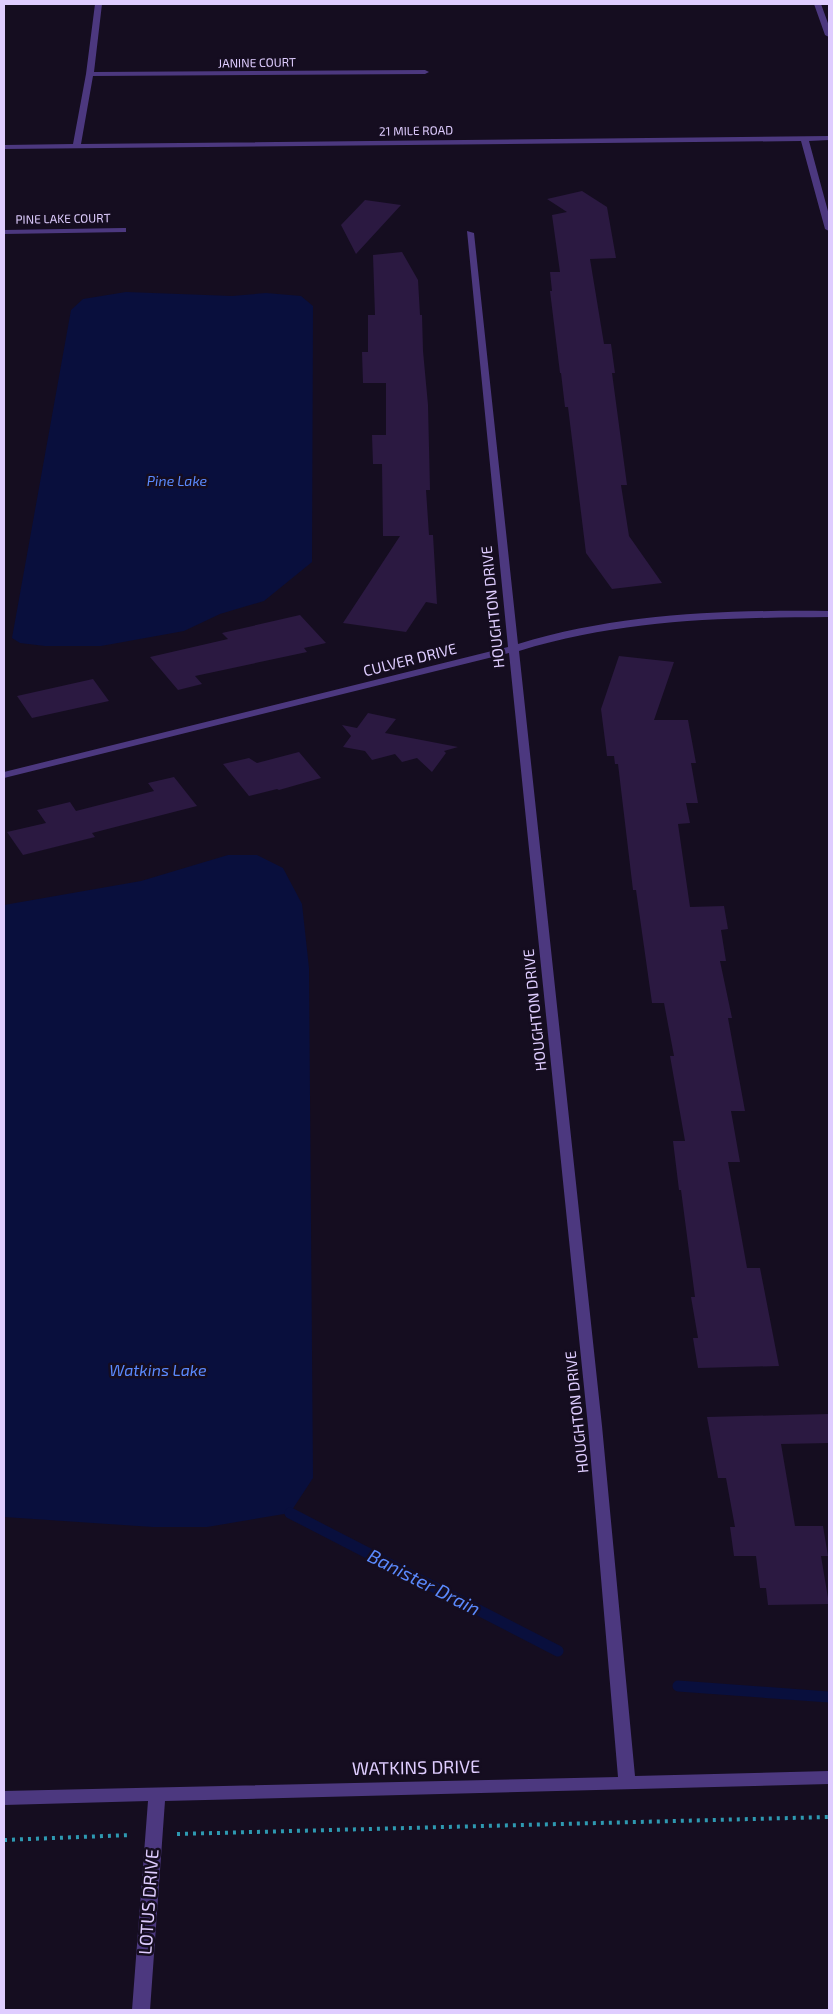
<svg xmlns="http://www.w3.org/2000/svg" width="833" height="2014" font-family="'Exo 2',sans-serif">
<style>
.water{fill:#090f3d}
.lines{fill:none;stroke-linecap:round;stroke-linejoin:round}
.stream{stroke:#090f3d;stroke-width:11}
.building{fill:#2b1941}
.path{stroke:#2e99b1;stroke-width:4;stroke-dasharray:3 5;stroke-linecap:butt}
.minor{fill:#4c387f;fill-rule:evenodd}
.labels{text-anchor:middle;stroke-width:5;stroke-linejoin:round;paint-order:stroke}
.far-street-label{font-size:12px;fill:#dfcdff;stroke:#150d20}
.far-water-label{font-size:14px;font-style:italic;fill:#5b8afe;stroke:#150d20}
.street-label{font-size:15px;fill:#dfcdff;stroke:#150d20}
.water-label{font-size:16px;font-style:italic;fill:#5b8afe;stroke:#150d20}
.near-street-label{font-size:18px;fill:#dfcdff;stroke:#150d20}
.near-water-label{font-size:19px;font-style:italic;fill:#5b8afe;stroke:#150d20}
</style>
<rect width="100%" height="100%" fill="#150d20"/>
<path class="water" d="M126,292L232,296L266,293L301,296L313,306L312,562L264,601L220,614L184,631L101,646H45L20,643L12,638L71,310L83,299Z
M228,855H257L283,868L302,904L309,968L313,1478L290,1513L207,1527H153L4,1517V905L141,881Z"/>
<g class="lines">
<path class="stream" d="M290,1513L558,1651
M678,1686L829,1697"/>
</g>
<path class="building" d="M582,191L607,207L616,258L590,259L604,344H611L615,373H612L627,485H621L629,536L662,583L612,589L586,553L568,407H565L561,373H560L550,291H552L550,272H560L552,215L567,212L547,199Z
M365,200L401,205L356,254L341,225Z
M402,252L418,280L420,315H422L423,351L428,405L430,490H426L429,535H433L437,604L426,602L406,632L343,623L400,536H383L382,464H373L372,435H386V383H363L362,352H368V315H375L373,255Z
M300,615L326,643L304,648L307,652L195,676L202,684L178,690L150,657L228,639L222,633Z
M619,656L674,662L654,720H688L696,763H691L698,803H686L690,823L678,824L690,907L724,906L728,929L721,930L726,961H720L732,1018H728L745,1111H731L740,1162H728L747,1268H760L779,1366L698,1368L693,1338H698L691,1297H695L681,1190H679L673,1141H685L670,1056H674L664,1003H652L636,890H633L618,764H615L614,756H607L601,709Z
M93,679L109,701L32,718L17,696Z
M368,713L396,719L385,733L458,747L444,751L446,753L432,772L417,758L402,762L395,754L372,760L365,751L343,747L351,736L342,725L357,728Z
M299,752L321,778L279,790L277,789L249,796L223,764L249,758L257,763Z
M174,777L197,806L92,833L95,837L23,855L7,832L46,823L37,810L70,802L76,811L154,791L148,783Z
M829,1414V1443L781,1444L795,1526H823L828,1556H821L829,1604L768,1605L766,1588H760L756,1556H734L730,1527H735L726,1478H718L707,1417Z"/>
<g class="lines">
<path class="path" d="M177,1834L829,1817
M4,1840L131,1835"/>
<path class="minor" d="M95,4H102L94,72L425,70L429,72L425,74L93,76L81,144L829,136V140L809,141L829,215V231L825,229L801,141L4,149V145L73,144L86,74Z
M814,4H821L829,26V37L825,35Z
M123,228H126V232L4,234V230Z
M467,231L474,233L518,644C620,613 724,610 829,611V617C720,618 625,619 519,651L602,1426L635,1776L829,1771V1784L165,1801L150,2010H132L148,1801L4,1805V1791L618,1777L588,1426L509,653L4,778V772L508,647Z"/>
</g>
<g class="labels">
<g class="far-street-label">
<text transform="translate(257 63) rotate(-1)" y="4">JANINE COURT</text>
<text transform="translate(416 131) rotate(-1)" y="4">21 MILE ROAD</text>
<text transform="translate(63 219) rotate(-1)" y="4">PINE LAKE COURT</text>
</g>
<g class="far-water-label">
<text x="177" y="486">Pine Lake</text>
</g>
<g class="street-label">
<text transform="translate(493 607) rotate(-96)" y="5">HOUGHTON DRIVE</text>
<text transform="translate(410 660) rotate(-14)" y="5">CULVER DRIVE</text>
<text transform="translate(535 1010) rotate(-96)" y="5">HOUGHTON DRIVE</text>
<text transform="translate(577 1412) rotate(-96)" y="5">HOUGHTON DRIVE</text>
</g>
<g class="water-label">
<text x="158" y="1376">Watkins Lake</text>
</g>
<g class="near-street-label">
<text transform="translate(416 1768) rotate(-1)" y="6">WATKINS DRIVE</text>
<text transform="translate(149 1902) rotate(-86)" y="6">LOTUS DRIVE</text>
</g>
<g class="near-water-label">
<text transform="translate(424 1582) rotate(27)" y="7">Banister Drain</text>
</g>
</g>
<rect width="833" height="2014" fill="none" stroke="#dfcdff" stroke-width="10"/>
</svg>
